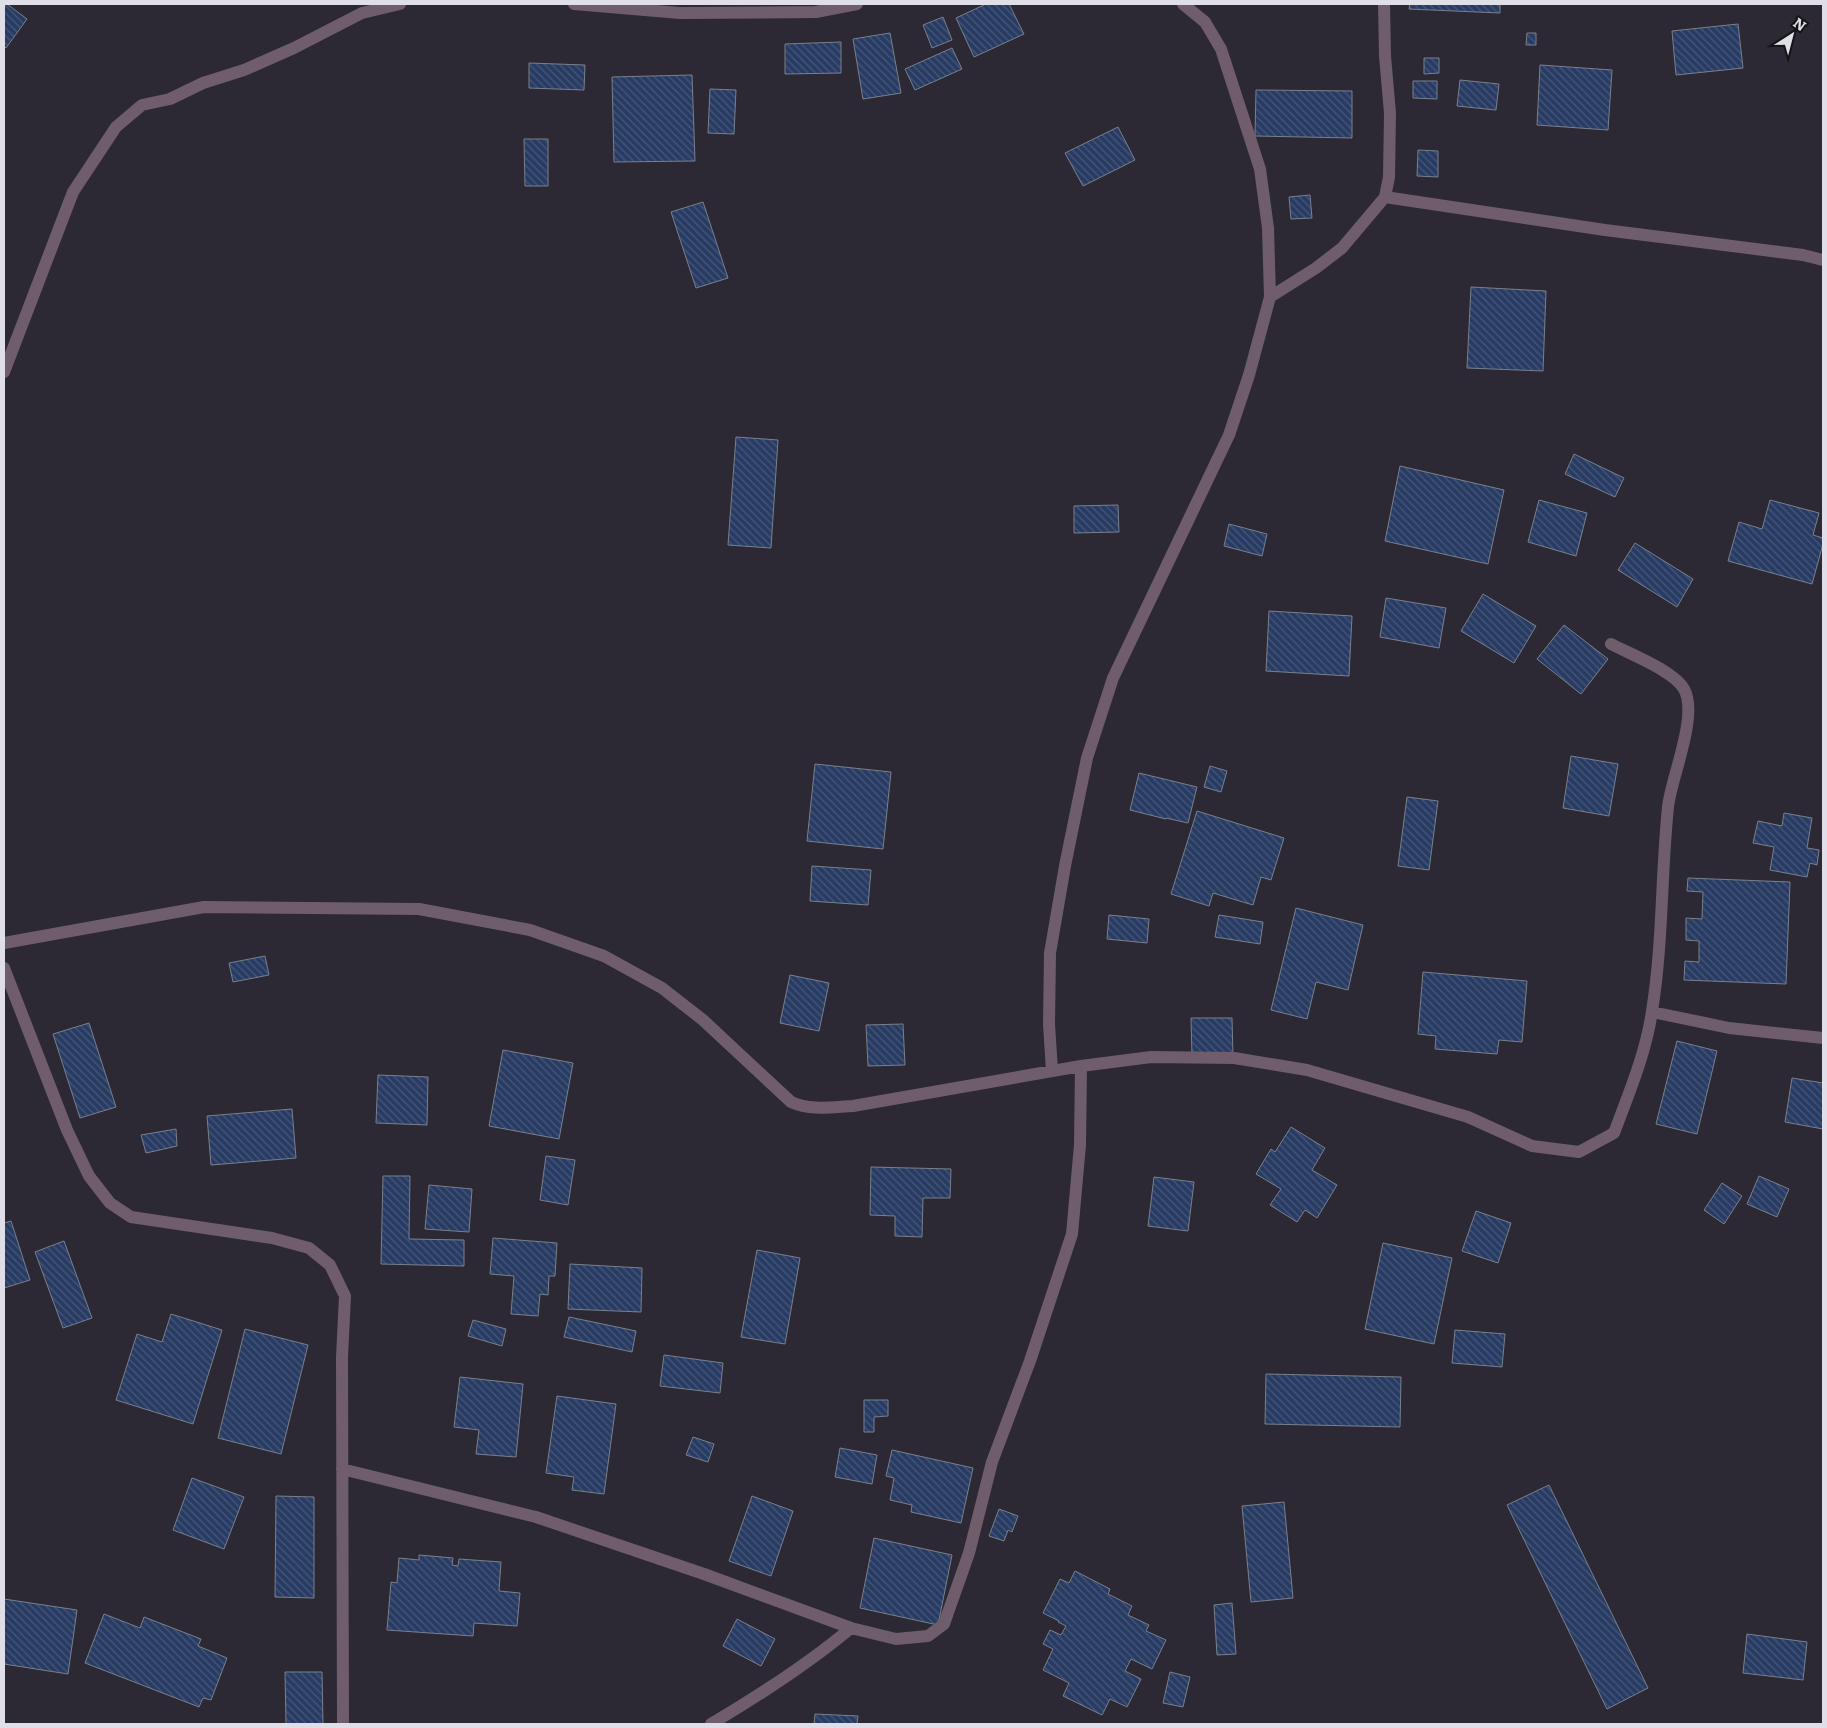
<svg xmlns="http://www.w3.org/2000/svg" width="1827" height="1728" font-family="Literata,serif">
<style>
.building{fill:url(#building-back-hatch);stroke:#79808d}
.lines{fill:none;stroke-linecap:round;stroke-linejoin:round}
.minor{stroke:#6f5d6c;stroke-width:12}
</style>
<defs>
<pattern id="building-back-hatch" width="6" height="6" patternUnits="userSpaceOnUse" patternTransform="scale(1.25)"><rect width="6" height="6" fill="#283b63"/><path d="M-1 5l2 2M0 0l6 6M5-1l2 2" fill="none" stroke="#475779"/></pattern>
</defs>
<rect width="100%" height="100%" fill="#2c2934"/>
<path class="building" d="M4,4H7L27,19L6,48L4,46Z
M986,4H1009L1024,34L974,57L956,18Z
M1410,4H1500V13L1409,9Z
M943,17L952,40L932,48L923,25Z
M1738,24L1743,68L1676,75L1672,31Z
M890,33L901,93L863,99L853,39Z
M1527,33H1536V45H1526Z
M841,42V73L785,74V44Z
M952,48L962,69L915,90L905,69Z
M1424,58H1439V73L1424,74Z
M529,63L585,65L584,90L529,88Z
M1540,65L1612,70L1608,130L1537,125Z
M692,75L695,161L614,162L612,77Z
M1460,80L1499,84L1496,110L1457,106Z
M1413,81H1437V99L1413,98Z
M710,89L736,90L734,134L708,133Z
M1256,90L1352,91V138L1255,136Z
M1118,127L1135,160L1083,186L1065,153Z
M524,139H548V186H525Z
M1418,150L1438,151V177L1417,176Z
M1310,195L1312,218L1291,219L1289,197Z
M703,202L728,278L696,288L671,212Z
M1471,287L1546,291L1543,371L1467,368Z
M736,437L778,440L771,548L728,545Z
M1574,454L1624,478L1615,497L1565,474Z
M1400,466L1504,490L1488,564L1385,541Z
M1539,500L1587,513L1576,556L1528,542Z
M1770,500L1819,513L1813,535L1823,538V544L1812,584L1728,561L1739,522L1762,529Z
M1118,505L1119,532L1074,533V506Z
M1229,524L1267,534L1262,556L1224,546Z
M1635,543L1693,579L1677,607L1618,570Z
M1483,594L1536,626L1514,663L1461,631Z
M1386,598L1446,608L1439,648L1380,637Z
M1269,611L1352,616L1349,676L1266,671Z
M1564,625L1608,659L1581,694L1537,659Z
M1571,756L1618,764L1609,816L1563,808Z
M815,764L891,772L883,849L807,841Z
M1210,766L1227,771L1221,792L1204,787Z
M1139,773L1197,787L1188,823L1166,818V819L1130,810Z
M1407,797L1438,801L1429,870L1398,866Z
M1197,811L1284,838L1271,880L1261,877L1253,905L1213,893L1209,906L1171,894Z
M1784,813L1812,818L1807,848L1819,850L1817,865L1810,863L1807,877L1770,870L1774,847L1753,843L1758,821L1782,826Z
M812,866L871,870L868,905L810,901Z
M1688,878L1790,882L1786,984L1684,980L1685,961L1699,962V941L1686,940V918L1702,919L1703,892L1687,891Z
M1296,908L1363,925L1348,990L1316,982L1307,1019L1271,1010Z
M1109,915L1149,919L1147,943L1107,939Z
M1219,915L1263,922L1260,944L1215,937Z
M265,956L269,975L233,982L229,963Z
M1423,972L1527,981L1522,1042L1499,1040L1497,1054L1435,1049L1436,1036L1418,1034Z
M790,975L829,983L819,1031L780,1023Z
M1191,1018H1232L1233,1057L1192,1056Z
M89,1023L116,1107L80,1118L53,1034Z
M903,1024L905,1065L868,1066L866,1025Z
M1677,1041L1717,1051L1697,1134L1656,1124Z
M503,1050L573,1063L559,1139L489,1126Z
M378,1075L428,1077L427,1125L376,1123Z
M1792,1078L1823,1083V1129L1785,1122Z
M292,1109L296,1158L211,1165L207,1116Z
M1291,1127L1325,1148L1312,1170L1337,1185L1317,1218L1305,1210L1297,1222L1270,1205L1281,1189L1256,1174L1271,1149L1275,1152Z
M176,1129L177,1146L146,1153L141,1135Z
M546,1156L575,1160L568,1205L540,1200Z
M871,1167L951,1169L950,1198H923L922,1237L895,1236V1216L870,1215Z
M383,1176H410L409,1239L464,1240V1266L381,1264Z
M1759,1176L1789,1189L1777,1217L1747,1204Z
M1154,1177L1194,1182L1188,1231L1148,1226Z
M1722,1183L1742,1196L1724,1224L1704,1210Z
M429,1185L472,1189L469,1232L425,1229Z
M1476,1211L1511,1223L1498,1263L1462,1251Z
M11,1221L30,1280L4,1288V1223Z
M493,1238L557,1243L555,1276H549L548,1295L540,1294L538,1316L511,1314L514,1276L490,1274Z
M64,1241L92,1318L63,1328L35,1252Z
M1383,1243L1452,1258L1434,1344L1365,1329Z
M757,1250L800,1258L785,1344L741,1337Z
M570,1264L642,1268L641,1312L568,1309Z
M171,1314L222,1330L193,1424L116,1400L137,1334L162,1342Z
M569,1317L636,1331L632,1352L564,1337Z
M473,1320L506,1329L502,1346L468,1336Z
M245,1329L308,1345L281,1454L218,1438Z
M1455,1330L1505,1334L1502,1367L1452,1363Z
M664,1355L723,1363L720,1393L660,1386Z
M1266,1374L1401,1377L1400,1427L1265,1424Z
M460,1377L523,1384L516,1457L476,1454L479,1430L454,1427Z
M557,1396L616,1404L604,1494L572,1490L574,1477L546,1473Z
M864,1400H888V1416L874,1417V1432H864Z
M693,1437L714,1444L708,1462L686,1455Z
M840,1448L877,1455L872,1484L835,1477Z
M892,1450L973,1468L961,1523L911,1512L912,1505L890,1500L894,1478L886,1476Z
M192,1478L244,1497L224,1549L173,1530Z
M1549,1485L1648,1688L1607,1709L1507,1505Z
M276,1496L314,1497V1598L275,1597Z
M752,1496L793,1511L771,1576L729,1561Z
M1284,1502L1293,1598L1251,1602L1242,1506Z
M999,1509L1018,1516L1012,1532L1008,1530L1004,1541L989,1536Z
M874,1538L952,1555L938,1625L860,1608Z
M419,1555L453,1558L452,1565L458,1566L459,1559L501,1562L499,1591L520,1593L517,1626L474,1623L473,1636L387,1630L391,1582L397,1583L399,1558L419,1560Z
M1075,1571L1110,1589L1108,1594L1132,1606L1128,1615L1149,1625L1146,1631L1166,1640L1152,1669L1131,1659L1125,1671L1141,1679L1127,1707L1110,1699L1102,1715L1063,1696L1069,1683L1043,1670L1053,1649L1043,1644L1050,1630L1061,1635L1066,1626L1058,1622L1059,1621L1043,1613L1060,1579L1069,1583Z
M4,1599L77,1610L68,1674L4,1664Z
M1232,1603L1236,1654L1217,1655L1214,1605Z
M104,1614L140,1628L144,1617L201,1639L198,1646L227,1658L211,1700L203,1698L199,1707L85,1663Z
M737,1619L775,1639L761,1666L723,1646Z
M1747,1634L1807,1642L1803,1680L1743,1673Z
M285,1672H322L323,1724H286Z
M1170,1672L1190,1677L1183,1707L1163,1703Z
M815,1714L858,1716L857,1724H814Z"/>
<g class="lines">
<path class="minor" d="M574,4L680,13L816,12L857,4
M1385,197L1605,230L1803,255L1823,260
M1270,297L1316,268L1342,248L1385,197L1389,177L1390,113L1385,56L1384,4
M4,372L73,192L116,127L142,105L170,99L203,83L244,70L294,48L362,13L400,4
M4,943L204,907L419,909L530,930L604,956L662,988L703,1020L791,1102C811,1111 832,1107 853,1106L1081,1066L1151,1057L1234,1058L1307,1070L1468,1117L1532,1146L1579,1152L1614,1133C1629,1093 1646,1053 1652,1011C1663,943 1661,875 1668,807C1671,778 1699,715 1684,689C1674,671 1630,654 1611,644
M4,968L67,1130L89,1176L110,1203L131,1217L272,1238L309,1248L330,1265L345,1296L342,1357L343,1724
M1652,1012L1729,1028L1823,1038
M1052,1071L1049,1024L1050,953L1065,866L1087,758L1113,678L1229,435L1249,375L1270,297L1268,228L1260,169L1221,49L1205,22L1183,4
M342,1469L536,1517L704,1574L851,1628L896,1639L928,1636L944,1624L969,1553L992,1462L1030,1361L1072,1234L1080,1145L1081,1066
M711,1724C760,1695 808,1664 851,1628"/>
</g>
<rect width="1827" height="1728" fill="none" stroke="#e0dee6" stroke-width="10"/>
<g transform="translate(1792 35) rotate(36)" stroke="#141318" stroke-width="4" paint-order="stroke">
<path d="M0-4L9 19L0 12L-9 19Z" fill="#e0dee6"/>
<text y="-8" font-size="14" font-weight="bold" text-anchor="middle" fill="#e0dee6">N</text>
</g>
</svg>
